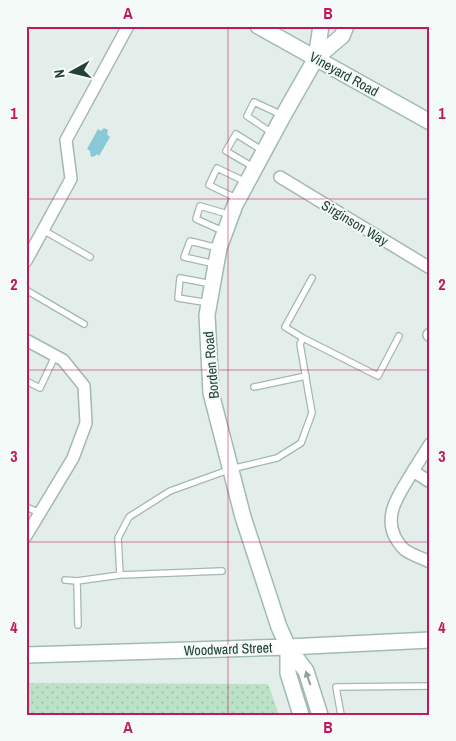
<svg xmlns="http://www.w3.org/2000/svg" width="456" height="741" font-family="'Archivo Narrow',sans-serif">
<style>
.grass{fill:url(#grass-dots)}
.water{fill:#88c8d7}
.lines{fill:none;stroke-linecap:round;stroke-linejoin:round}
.lane-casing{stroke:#a5b7b2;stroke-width:8}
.street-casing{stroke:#a5b7b2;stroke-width:14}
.secondary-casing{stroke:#a1bbb2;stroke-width:18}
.lane{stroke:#fff;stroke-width:5.5}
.street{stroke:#fff;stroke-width:11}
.secondary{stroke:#fff;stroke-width:15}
.oneway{fill:#90a09c}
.grid{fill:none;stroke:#c2185b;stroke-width:1;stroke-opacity:0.55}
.labels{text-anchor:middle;stroke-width:4;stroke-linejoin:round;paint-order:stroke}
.street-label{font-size:14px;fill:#21413a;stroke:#f4faf7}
.neatline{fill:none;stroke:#c2185b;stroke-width:2}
.grid-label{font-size:16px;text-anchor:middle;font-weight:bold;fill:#c2185b}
</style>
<defs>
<pattern id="grass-dots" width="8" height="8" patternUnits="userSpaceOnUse" patternTransform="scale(1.25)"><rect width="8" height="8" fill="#bbe1c6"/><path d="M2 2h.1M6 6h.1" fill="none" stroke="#a0c2ab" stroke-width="1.8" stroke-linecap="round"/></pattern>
</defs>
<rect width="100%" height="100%" fill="#e3eeea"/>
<path class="grass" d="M26,683L268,684L279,715H26Z"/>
<path class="water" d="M104,128L108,130L107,134L110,137L99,156L97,154L95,156L91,157L90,151L87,149L98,129L101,131Z"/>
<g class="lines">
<g class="lane-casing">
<path id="lane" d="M272,133L247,116L254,102L282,115
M255,168L226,151L236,134L263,151
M236,198L209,185L217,168L246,182
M43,230L90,257
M225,232L196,219L200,206L231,215
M215,264L184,257L190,241L218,248
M26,290L84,324
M209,303L178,298L180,278L212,284
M303,338L378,376L399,336
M26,381L40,388L55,356
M254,387L306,376
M26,507L40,513
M120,575L222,571
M65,580L77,581L120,575L118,538L129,517L170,491L231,469L277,458L301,443L312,413L300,344L303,338L285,327L312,278
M77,581L78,625
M341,715L336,687L430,686"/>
</g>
<g class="street-casing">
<path id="street" d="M280,177L430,268
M26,261L71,179L66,140L128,26
M429,335L430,334
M26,340L63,360L84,386L86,423L73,458L26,536
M430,444L413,471L430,482
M413,471C401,492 383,513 395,537C398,542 400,546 405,550C412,555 422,558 430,562"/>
</g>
<g class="secondary-casing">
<path id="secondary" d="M258,26L430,122
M316,58L321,26
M288,647L306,671L320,715
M26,655L288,647L430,640
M301,715L288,673V647L279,627L243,517L211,393L207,315L219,248L235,205L283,116L316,58L342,36L346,26"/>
</g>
<use href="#lane" class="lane"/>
<use href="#street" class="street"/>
<use href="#secondary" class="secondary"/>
</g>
<defs><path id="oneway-solid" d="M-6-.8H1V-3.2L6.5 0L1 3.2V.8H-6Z" transform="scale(1.25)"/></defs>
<use class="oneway" href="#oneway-solid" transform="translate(308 678) rotate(-109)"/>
<path class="grid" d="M228,26V715M26,199H430M26,370H430M26,542H430"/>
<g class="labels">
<g class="street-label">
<text transform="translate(344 74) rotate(29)" y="5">Vineyard Road</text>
<text transform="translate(355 223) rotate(31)" y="5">Sirginson Way</text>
<text transform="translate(211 365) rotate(-95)" y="5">Borden Road</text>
<text transform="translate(228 649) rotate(-2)" y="5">Woodward Street</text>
</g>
</g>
<rect width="456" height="741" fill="none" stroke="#f4faf7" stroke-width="55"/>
<g transform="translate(72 72) rotate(262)" stroke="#f4faf7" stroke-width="4" paint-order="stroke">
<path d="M0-4L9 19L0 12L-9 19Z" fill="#21413a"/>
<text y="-8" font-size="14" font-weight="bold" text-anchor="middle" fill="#21413a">N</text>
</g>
<rect x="28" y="28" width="400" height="686" class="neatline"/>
<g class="grid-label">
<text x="128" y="19">A</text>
<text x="328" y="19">B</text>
<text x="14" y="119">1</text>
<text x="442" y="119">1</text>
<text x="14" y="290">2</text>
<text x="442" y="290">2</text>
<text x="14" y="462">3</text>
<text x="442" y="462">3</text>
<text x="14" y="633">4</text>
<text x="442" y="633">4</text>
<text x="128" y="733">A</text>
<text x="328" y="733">B</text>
</g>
</svg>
